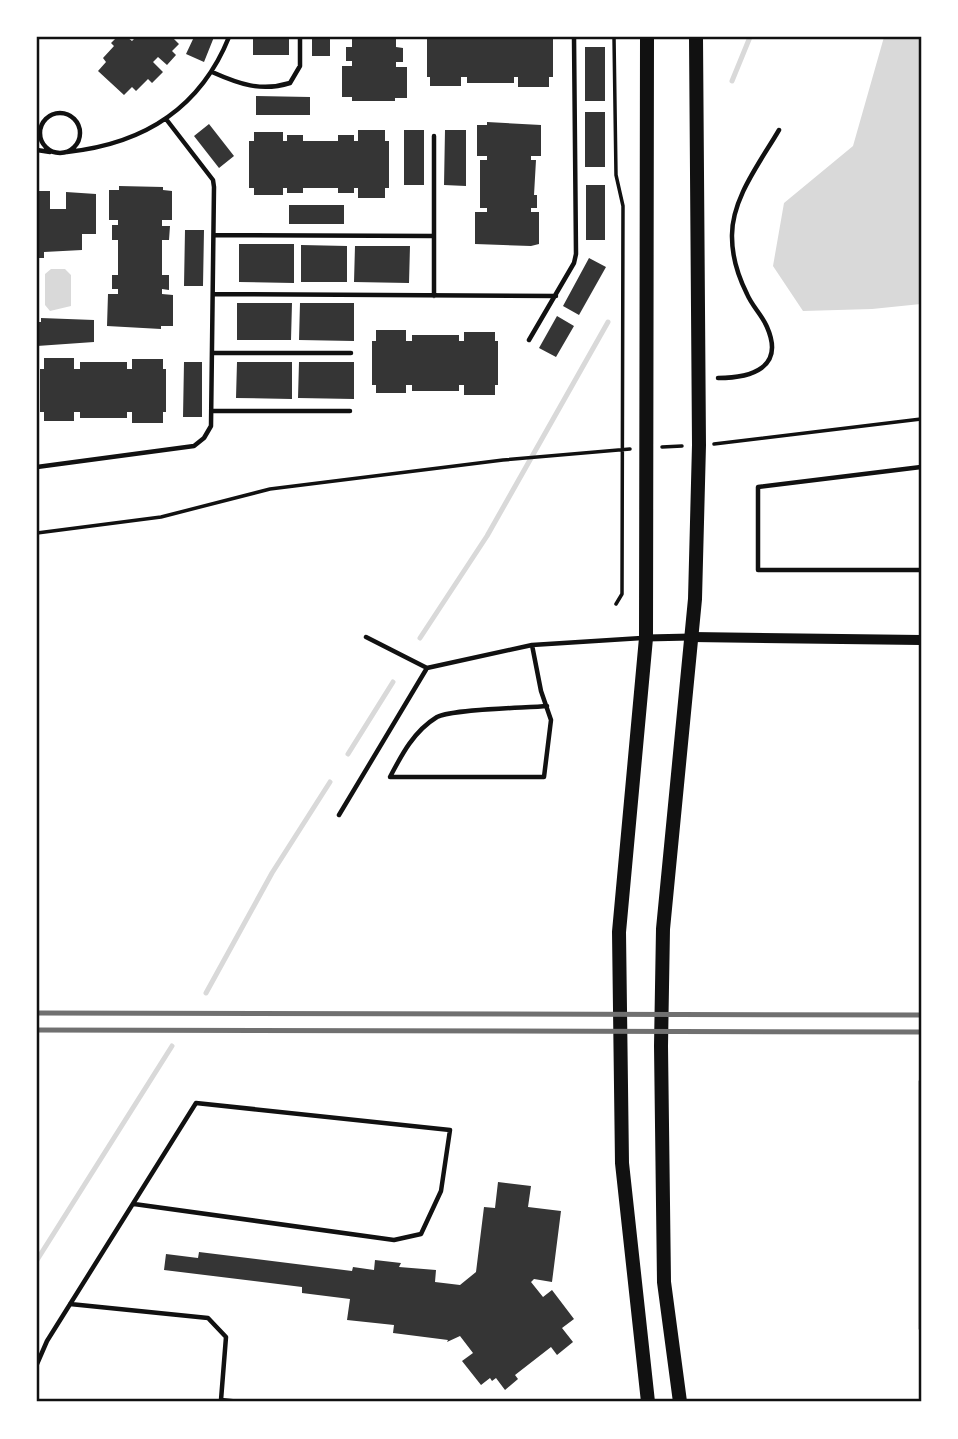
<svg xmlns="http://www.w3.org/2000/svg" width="958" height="1439" font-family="'Archivo Narrow',sans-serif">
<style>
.water{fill:#d9d9d9}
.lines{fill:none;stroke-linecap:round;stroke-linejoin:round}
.stream{stroke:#d9d9d9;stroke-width:5}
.building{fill:#353535}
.path{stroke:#111;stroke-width:3.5}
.service{stroke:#111;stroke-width:4.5}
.minor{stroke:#111;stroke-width:7}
.tertiary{stroke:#111;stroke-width:10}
.primary{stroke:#111;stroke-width:14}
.rail{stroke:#707070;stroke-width:5}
.neatline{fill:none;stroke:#111;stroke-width:2.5}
</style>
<rect width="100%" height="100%" fill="#fff"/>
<path class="water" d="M884,37H921V304L872,309L803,311L773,266L784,203L853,146Z
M51,269H65L71,275V306L50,311L45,305V274Z"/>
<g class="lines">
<path class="stream" d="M732,81L750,37
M420,638L487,536L608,322
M348,754L393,682
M206,993L272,873L330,782
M37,1260L172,1046"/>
</g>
<path class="building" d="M117,37H127L132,41L136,37H172L179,44L172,51L176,55L167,65L158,57L153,62L163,72L152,83L148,79L136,91L132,87L124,95L98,71L106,62L103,58L114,46L111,43Z
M194,37H214L204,62L186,54Z
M253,37H289V55H253Z
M312,37H330V56H312Z
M352,37H396V47L403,48V62H396V67H407V98H395V101H352V97H342V66H352V61H346V47H352Z
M427,37H553V77H549V87H518V77H514V83H467V77H461V86H430V77H427Z
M585,47H605V101H585Z
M256,96L310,97V115H256Z
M585,112H605V167H585Z
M487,122L541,125V156H531V160H536L534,195H537V208H531V212H539V244L531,246L475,244V212H487V208H480V160H487V156H477V125H487Z
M209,124L234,156L219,168L194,136Z
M358,130H385V141H389V188H385V198H358V188H354V193H338V188H303V193H287V188H283V195H254V188H249V141H254V132H283V141H287V135H303V141H338V135H354V141H358Z
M404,130H424V185H404Z
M445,130H466V186L444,185Z
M586,185H605V240H586Z
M119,186L163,187V190L172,191V220H162V226H170L169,240H162V275H169V290L162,289V294L173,295V326H161V329L107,326L108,294H118V289H112V275H118V240H112V225H118V220H109V190H119Z
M37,191H50V209H66V192L96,194V234H82V250L44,252V258H37Z
M289,205H344V224H289Z
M185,230H204L203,286H184Z
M239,244H294V283L239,282Z
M301,245L347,246V282H301Z
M355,246H410L409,283L354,282Z
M589,258L606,267L579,315L563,306Z
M237,303H292L291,340H237Z
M300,303H354V341L299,340Z
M557,316L574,326L556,357L539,348Z
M41,318L94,320V342L37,346V322H41Z
M376,330H406V341H412V335H459V341H464V332H495V341H498V385H495V395H464V385H459V391H412V385H406V393H376V385H372V341H376Z
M44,358H74V369H80V362H127V369H132V359H163V369H166V412H163V423H132V412H127V418H80V412H74V421H44V412H40V369H44Z
M184,362H202V417H183Z
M237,362H292V399L236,398Z
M299,362H354V399L298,398Z
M498,1182L531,1186L528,1207L561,1211L552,1282L534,1279L531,1282L543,1297L552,1290L574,1319L562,1328L573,1342L557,1355L551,1347L515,1375L518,1379L505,1390L496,1378L492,1381L490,1378L481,1385L462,1361L473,1353L460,1336L447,1342L448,1340L393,1333L394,1325L347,1320L350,1299L302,1293V1287L164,1270L166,1254L198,1258L199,1252L352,1271L353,1267L374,1270L375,1260L401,1263L399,1267L436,1270L435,1282L460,1285L476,1272L484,1207L495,1208Z"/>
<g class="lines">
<path class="path" d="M614,37L616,175L623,206L622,594L616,604
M714,444L921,419
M662,447L682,446
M37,533L161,517L270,489L503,460L630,449"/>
<path class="service" d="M212,72C239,84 261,92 290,83L300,66V37
M40 133a20 20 0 1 1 40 0a20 20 0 1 1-40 0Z
M37,150L50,152
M67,152C143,144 200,109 229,37
M214,235L434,236
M213,294L556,296
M434,296V136
M529,340L574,263L576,254L574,37
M213,353H351
M718,378C751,378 785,368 767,327C762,315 752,306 747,294C739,278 732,256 732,237C731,199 761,161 779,130
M213,411H350
M37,467L194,446L204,438L211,426L214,187L213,180L166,119
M921,467L758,487V570H921
M366,637L427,668L532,645L642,638
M532,645L541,691L551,720L544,777H390C402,754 414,731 437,717C453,709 525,708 547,706
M339,815L427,668
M921,1081V1329
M70,1304L208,1318L226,1337L221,1400L240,1402
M37,1364L47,1341L196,1103L450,1130L441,1191L421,1234L394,1240L134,1204"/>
<path class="minor" d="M646,638L691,637"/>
<path class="tertiary" d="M692,637L921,640"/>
<path class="primary" d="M647,37L646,638L619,932L622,1163L648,1402
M680,1402L664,1282L661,1046L663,929L695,599L699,445L696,37"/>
<path class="rail" d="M37,1013L921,1015
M37,1030L921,1032"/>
</g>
<rect width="958" height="1439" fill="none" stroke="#ffffff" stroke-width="77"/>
<rect x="38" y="38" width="882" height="1362" class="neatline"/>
</svg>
